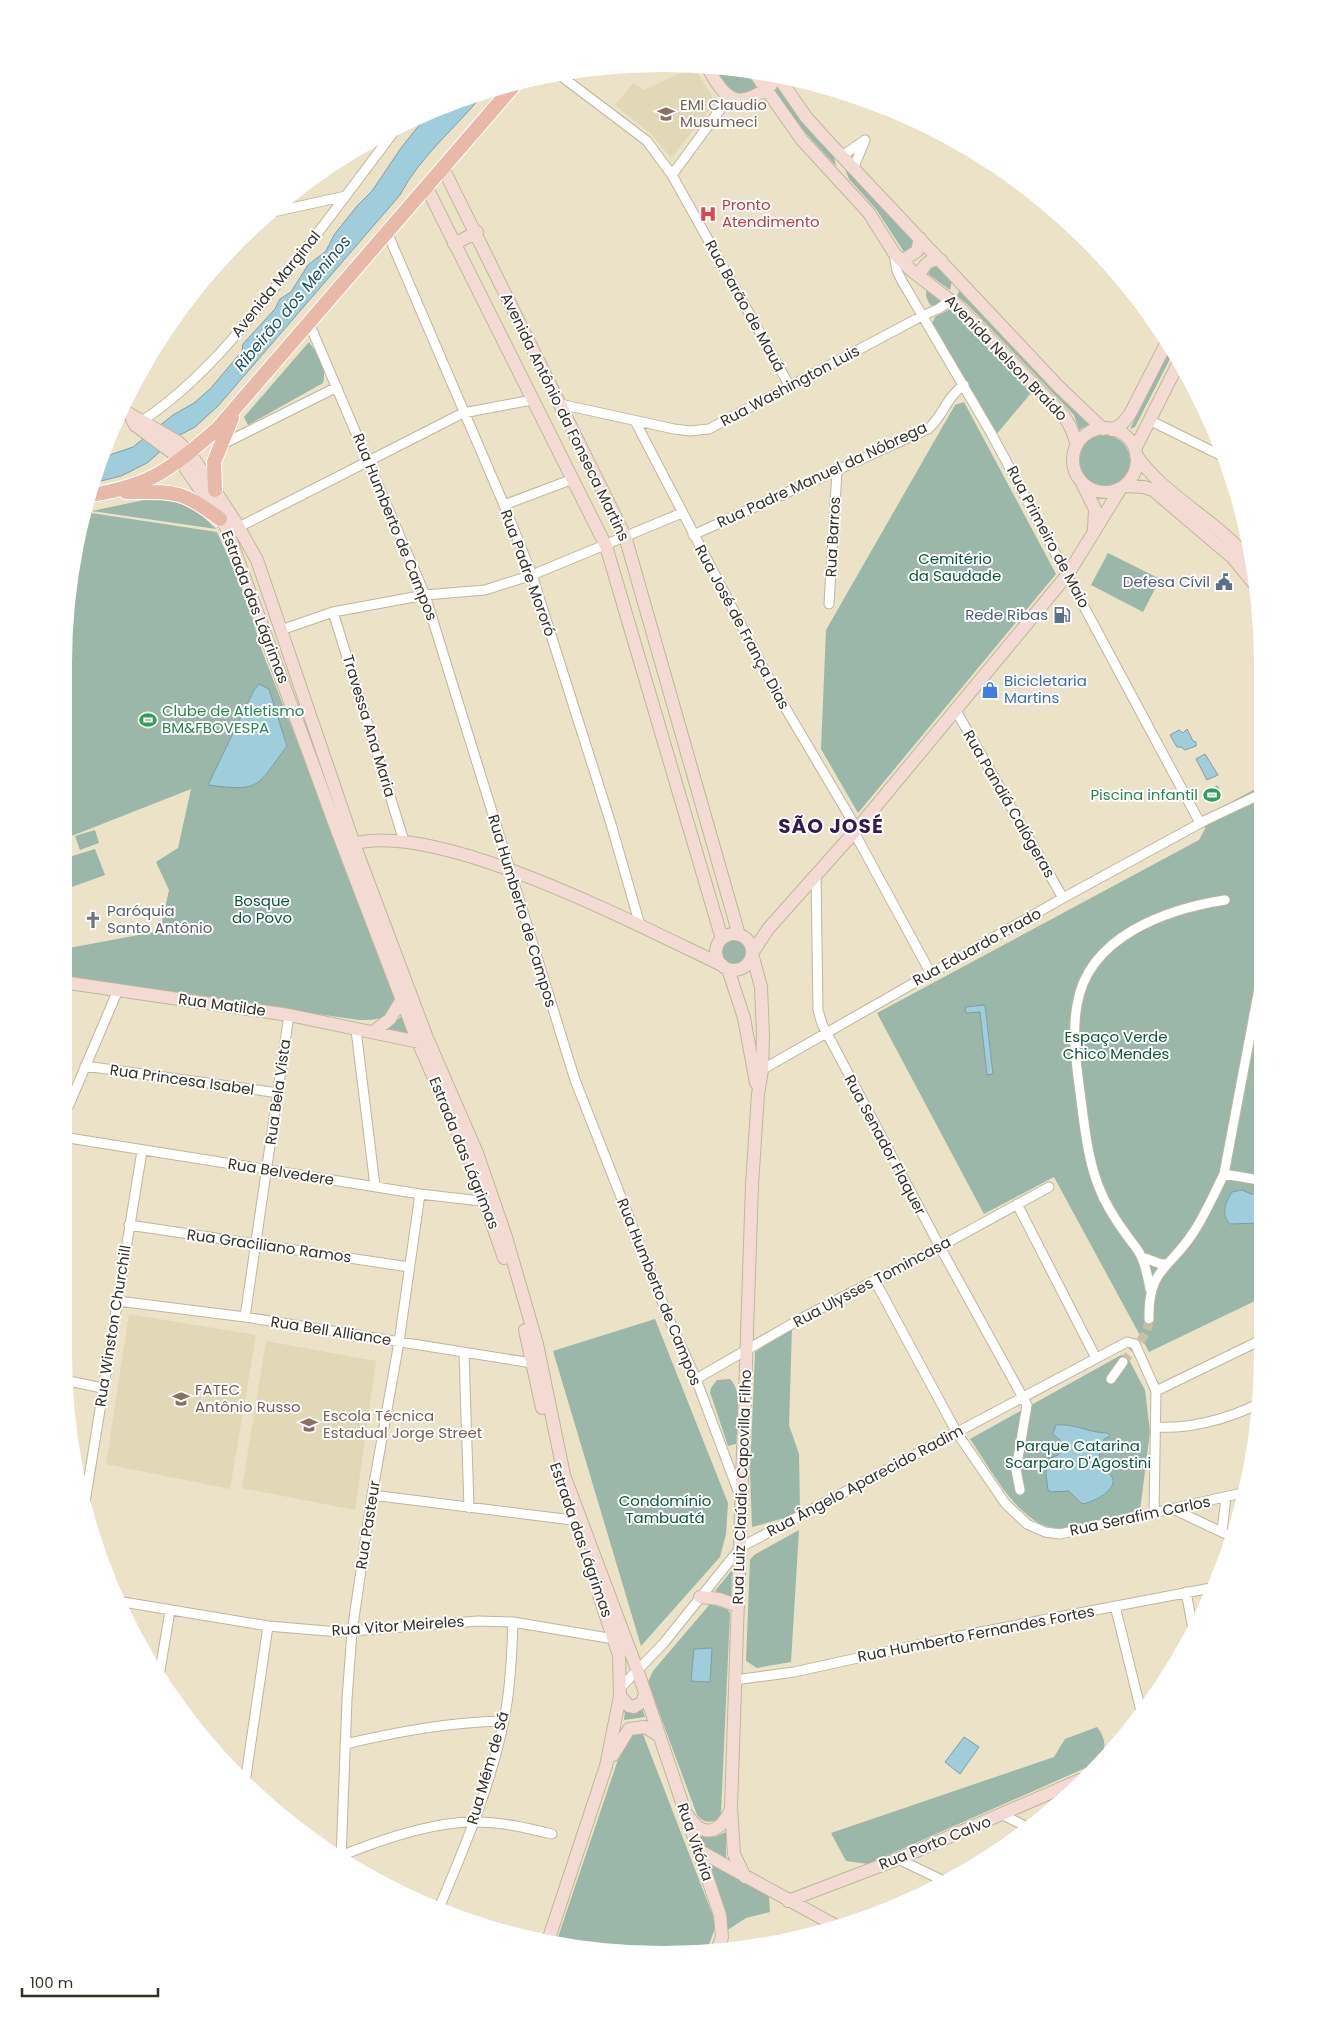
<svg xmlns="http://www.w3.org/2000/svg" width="1327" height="2018" font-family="Poppins,sans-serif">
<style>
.built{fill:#e2d7b6}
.green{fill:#9ab7a9}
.water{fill:#9fcddb;stroke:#7f9ea5}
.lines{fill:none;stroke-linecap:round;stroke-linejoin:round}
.street-tunnel{stroke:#c7bfa8;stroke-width:9;stroke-dasharray:9 4.5;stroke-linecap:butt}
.street-casing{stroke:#bfb69d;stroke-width:11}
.secondary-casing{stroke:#bfb69d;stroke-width:14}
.primary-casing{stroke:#fff;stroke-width:16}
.street{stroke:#fff;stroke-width:9}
.secondary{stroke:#f3dbd4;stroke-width:12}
.primary{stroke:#e8b8a9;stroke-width:14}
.labels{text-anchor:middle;stroke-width:4;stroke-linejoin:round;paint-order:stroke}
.education-label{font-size:15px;fill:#785e54;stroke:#fff;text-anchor:start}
.health-label{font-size:15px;fill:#be3a42;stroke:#fff;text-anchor:start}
.street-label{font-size:15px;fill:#353127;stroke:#fff}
.park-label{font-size:15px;fill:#0b573d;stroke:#fff}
.service-label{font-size:15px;fill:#4e5e75;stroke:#fff;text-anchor:end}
.shop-label{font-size:15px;fill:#366cbe;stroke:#fff;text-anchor:start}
.leisure-label{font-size:15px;fill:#27864d;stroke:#fff;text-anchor:start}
.worship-label{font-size:15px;fill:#5b616d;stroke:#fff;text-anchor:start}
.water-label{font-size:16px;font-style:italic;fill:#175464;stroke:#fff}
.district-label{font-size:20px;font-weight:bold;letter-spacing:1px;fill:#351952;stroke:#fff}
</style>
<rect width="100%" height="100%" fill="#ebe2c8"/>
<path class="built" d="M694,67L716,102L671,158L650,133L615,105L633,83L644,90Z
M129,1314L256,1335L230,1489L106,1464Z
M266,1341L376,1361L355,1510L242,1488Z"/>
<path class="green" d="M711,68L747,70L757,84L755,90L742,95L727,89Z
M778,84L779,90L834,157L836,166L800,127L775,91L774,87Z
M845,169L917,242L906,255L876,209L849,179Z
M937,265L952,281L950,290L928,274L931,268Z
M928,287L945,300L933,307C927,303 924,293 928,287Z
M959,291L966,295L1091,423L1079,430L1074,415L967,304L957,296Z
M950,309L1031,393L995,436L932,324L935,317Z
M309,342C319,356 327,366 323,383L248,425L244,417Z
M1170,348L1173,353L1135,427L1130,429Z
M964,402L1056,574L858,813L821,749L826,630L955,405Z
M1078 461a26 26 0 1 1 52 0a26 26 0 1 1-52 0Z
M163,496C186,501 200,513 216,529L92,511Z
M91,513L217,532L243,589L262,651L398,999C387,1019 381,1020 359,1020L69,978V948L160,931L169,890L156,862L178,848L191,789L69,837V585Z
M1108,553L1160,579L1143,612L1091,585Z
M1261,786L1259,1299L1149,1352L1054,1177L984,1214L877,1013L1199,840L1205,829V816Z
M95,830L99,843L80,850L75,836Z
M95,849L105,875L69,888V857Z
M720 952a14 14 0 1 1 28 0a14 14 0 1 1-28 0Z
M403,1015L411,1035L385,1031Z
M655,1319L728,1503L726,1534L720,1557L641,1646L553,1351Z
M792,1328L789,1425L799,1454L800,1510L788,1517L752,1527L750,1473L755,1352Z
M1121,1355L1128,1358L1145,1390L1150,1432L1140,1510C1115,1516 1088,1525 1062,1528C1022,1532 990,1467 970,1439Z
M730,1379C744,1393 737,1426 736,1444L728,1446L710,1392L711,1388L717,1380Z
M799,1530L791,1662L757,1668L746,1661L750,1560L754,1555Z
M732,1570L731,1597L715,1591Z
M710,1604L727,1609L730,1613L721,1813L720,1818C710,1824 704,1823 697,1815L648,1682L653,1671Z
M642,1709L645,1717L624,1720L625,1710Z
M1097,1727C1106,1738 1107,1749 1099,1762L868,1864L846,1861L831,1833L1054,1757L1065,1739Z
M641,1729L713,1916L715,1928L707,1950L625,1953L557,1940L627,1733Z
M726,1832V1860L707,1849L698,1835L715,1837Z
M707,1861L769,1896L770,1912L746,1918L726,1931C727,1906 716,1885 707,1861Z"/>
<path class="water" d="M483,94C456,128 420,156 400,195L218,406L195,427L178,436L147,463L121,476L93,483L101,458L133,447L173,415L194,403L211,388L242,351L243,344L275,309L280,299L291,292L308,265L326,251L334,235L357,206L372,191L401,148L428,114Z
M259,684L269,689L287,746C256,787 262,792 208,785L254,690Z
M1187,729L1193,741L1196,742V746L1185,750L1181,747H1177L1170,735L1179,730L1183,733Z
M1205,754L1218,775L1207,780L1196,759Z
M1217,786L1221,792L1210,799L1207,792Z
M985,1005L993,1074L987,1075L980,1012L966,1013L965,1007Z
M1242,1190L1251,1194L1259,1193V1223L1230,1224C1221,1215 1225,1202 1232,1192Z
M1056,1425C1074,1423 1089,1433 1107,1433L1110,1436L1104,1439V1451L1100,1453L1099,1461C1103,1467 1109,1472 1112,1477C1119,1490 1092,1503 1082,1504L1069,1491L1052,1492L1048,1490L1046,1474L1048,1459L1058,1455L1064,1448L1060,1440L1053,1434Z
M712,1648L710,1682L691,1681L694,1649Z
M964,1737L979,1747L960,1774L945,1762Z"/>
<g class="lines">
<path class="street-tunnel" d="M1123,1362C1133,1349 1149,1336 1149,1319"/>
<g class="street-casing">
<path id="street" d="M561,76L647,141L672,175L789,385
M842,156L865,140
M854,167L865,140
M672,175L730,96
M273,212L346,196
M387,232L504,505L532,575L611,824L640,925
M894,253L897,271L902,281L991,433L1200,823
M309,323L425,595L575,1080L669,1319L696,1379L740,1496
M560,404L674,429L690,431L709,429L922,316L938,309L951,300
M1149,420L1224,457
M635,421L776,692L857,829
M139,423C199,384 244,327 288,271C326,223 362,174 399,125
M221,445L337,387
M504,505L573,479
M239,527L463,413L532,400
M693,535L928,429C943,416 947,396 964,385
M829,604L837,471
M333,612L404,841
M281,630L333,612L425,595L485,590L532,575L682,513
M955,709L1063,898
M854,832L930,972
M816,874L818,1010L822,1024L940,1247L1027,1405L1016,1470L1020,1490
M356,1030L375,1186
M85,1066L279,1093
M758,1072L1063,898L1206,820L1261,794
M69,1105L118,990
M69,1138L420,1194L489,1202
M1259,1180L1224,1174L1260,983
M1017,1204L1096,1358
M129,1225L409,1267
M1142,1257L1161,1264H1167
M875,1281L957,1433L1005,1503L1027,1524L1045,1532L1060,1534L1242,1493
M1150,1289C1148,1278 1146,1266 1141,1256C1138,1249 1132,1243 1128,1237C1116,1221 1105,1204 1098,1185C1087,1156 1084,1122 1080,1092C1076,1063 1072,1033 1077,1005C1088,936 1167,909 1225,900
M118,1301L245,1317L538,1364
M245,1317L289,1015
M1149,1319C1148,1268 1169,1270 1193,1233C1205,1215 1214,1194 1224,1174
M464,1353L469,1508
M696,1379L804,1317L932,1251L1049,1187
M1111,1379L1123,1362
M69,1381L102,1388
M1156,1391L1259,1341
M1157,1427C1190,1429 1228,1419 1258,1404
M372,1495L580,1521
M85,1502L142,1151
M1175,1510L1230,1536
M1222,1532L1226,1497
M1186,1592L1193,1629
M123,1602L268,1626L339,1632L478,1621L513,1622L614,1639
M1115,1606L1142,1715
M159,1676L170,1611
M735,1680L794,1672L949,1638L1216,1587
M621,1687L663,1644L741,1547L1127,1342L1135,1344L1156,1391L1154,1514
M345,1744C397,1732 449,1722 503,1721
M245,1783L268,1626
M1003,1815L1027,1827
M338,1857C377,1841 434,1821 476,1822C502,1822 527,1828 552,1834
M341,1859L347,1699L352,1632L372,1495L399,1342L420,1194
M898,1859L944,1881
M439,1908C466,1844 494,1778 506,1709C511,1681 512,1651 513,1622"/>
</g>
<g class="secondary-casing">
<path id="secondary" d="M708,68C726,102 740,110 771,85
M754,72L802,140L869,213L894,253L912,271L959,307L1064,416L1071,428L1077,445
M779,78L806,117L823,136L1058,386L1103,429
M443,168L625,536L739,935
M426,186L606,546L722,939
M454,244L477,232
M902,261L917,251L920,238
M919,276C923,266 929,258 941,260
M121,409L178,442L190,453L235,521L257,560L354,844L427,1038L477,1153L506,1237L537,1344L564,1475L638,1672L720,1915L722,1937L717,1950
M132,419L135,425L177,456L226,527L338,833L418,1042L469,1158L504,1258
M1073 460a32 32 0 1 1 64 0a32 32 0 1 1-64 0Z
M1112,430L1122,424L1130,414L1167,342
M1135,449L1179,362
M1136,455C1165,497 1219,521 1252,563
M1083,485L1095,509L1094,529
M1124,486L1144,487L1153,490L1233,558L1255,585
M347,846C429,814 643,928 722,965
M716 952a18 18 0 1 1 36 0a18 18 0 1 1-36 0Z
M753,952L768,929L857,829L1068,574L1121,488
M728,969L744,1018L756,1083
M69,983L289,1015L424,1043
M373,1032L390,1019L402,999
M525,1330L542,1408
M700,1597L719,1599L738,1606
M620,1696L629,1706L634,1707L642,1702L645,1694
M613,1755L629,1729L645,1727L658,1735
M688,1816C704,1840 721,1832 731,1809
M698,1850L838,1927
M745,1877L734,1854L731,1807L752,1185L758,1094L762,1070L763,1035L761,987L753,957
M788,1901L898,1859L1080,1780
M549,1938L606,1766L620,1696L619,1655L599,1595"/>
</g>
<g class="primary-casing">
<path id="primary" d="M215,490L214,462L232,418
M126,492C173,492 181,489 220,519
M90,495C152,486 173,467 218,428L516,83"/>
</g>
<use href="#street" class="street"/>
<use href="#secondary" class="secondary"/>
<use href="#primary" class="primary"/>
</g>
<defs>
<g id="school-bare" transform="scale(1.35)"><path d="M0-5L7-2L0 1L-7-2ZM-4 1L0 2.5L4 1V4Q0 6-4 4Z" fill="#8d6e63" stroke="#fff" stroke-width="2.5" paint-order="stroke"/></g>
<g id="hospital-bare" transform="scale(1.35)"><path d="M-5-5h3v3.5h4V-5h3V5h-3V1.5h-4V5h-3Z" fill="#e0444e" stroke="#fff" stroke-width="2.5" paint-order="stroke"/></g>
<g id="civic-bare" transform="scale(1.35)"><path d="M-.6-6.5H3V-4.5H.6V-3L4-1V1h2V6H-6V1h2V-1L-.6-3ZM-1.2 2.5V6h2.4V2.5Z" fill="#5c6f8a" stroke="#fff" stroke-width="2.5" paint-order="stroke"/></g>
<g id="fuel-bare" transform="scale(1.35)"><path d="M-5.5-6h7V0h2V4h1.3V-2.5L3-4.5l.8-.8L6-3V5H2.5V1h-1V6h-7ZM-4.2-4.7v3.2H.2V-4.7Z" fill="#5c6f8a" stroke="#fff" stroke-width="2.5" paint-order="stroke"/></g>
<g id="shop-bare" transform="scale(1.35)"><path d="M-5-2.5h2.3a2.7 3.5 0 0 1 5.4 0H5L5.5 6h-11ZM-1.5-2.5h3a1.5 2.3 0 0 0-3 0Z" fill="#3f7fe0" stroke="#fff" stroke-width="2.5" paint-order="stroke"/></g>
<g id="stadium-bare" transform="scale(1.35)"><path d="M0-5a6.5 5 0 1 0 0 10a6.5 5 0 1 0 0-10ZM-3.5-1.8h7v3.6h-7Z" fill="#2e9e5b" stroke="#fff" stroke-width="2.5" paint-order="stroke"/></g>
<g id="church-bare" transform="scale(1.35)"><path d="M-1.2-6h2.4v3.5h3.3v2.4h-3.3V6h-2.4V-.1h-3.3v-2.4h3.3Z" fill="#6b7280" stroke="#fff" stroke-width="2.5" paint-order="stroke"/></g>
<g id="university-bare" transform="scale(1.35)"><path d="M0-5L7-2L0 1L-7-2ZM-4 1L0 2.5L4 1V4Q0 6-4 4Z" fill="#8d6e63" stroke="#fff" stroke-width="2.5" paint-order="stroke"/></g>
</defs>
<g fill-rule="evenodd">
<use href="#school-bare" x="666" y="114"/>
<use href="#hospital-bare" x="708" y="214"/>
<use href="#civic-bare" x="1224" y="582"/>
<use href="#fuel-bare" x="1062" y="615"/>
<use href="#shop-bare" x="990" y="690"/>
<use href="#stadium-bare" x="148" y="720"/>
<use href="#stadium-bare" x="1212" y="795"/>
<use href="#church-bare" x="93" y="920"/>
<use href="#university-bare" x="181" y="1399"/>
<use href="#university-bare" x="309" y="1425"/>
</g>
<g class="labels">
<g class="education-label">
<text x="680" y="110">EMI Claudio<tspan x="680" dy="17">Musumeci</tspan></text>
<text x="195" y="1395">FATEC<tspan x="195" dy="17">Antônio Russo</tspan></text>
<text x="323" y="1421">Escola Técnica<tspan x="323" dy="17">Estadual Jorge Street</tspan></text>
</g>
<g class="health-label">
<text x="722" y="210">Pronto<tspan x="722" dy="17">Atendimento</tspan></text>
</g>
<g class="street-label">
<text transform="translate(276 284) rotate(-51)" y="5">Avenida Marginal</text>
<text transform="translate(745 306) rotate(61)" y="5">Rua Barão de Mauá</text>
<text transform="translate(1006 358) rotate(46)" y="5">Avenida Nelson Braido</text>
<text transform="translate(790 386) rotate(-28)" y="5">Rua Washington Luis</text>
<text transform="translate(565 417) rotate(64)" y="5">Avenida Antônio da Fonseca Martins</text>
<text transform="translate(822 475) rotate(-25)" y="5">Rua Padre Manuel da Nóbrega</text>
<text transform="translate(395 527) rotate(68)" y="5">Rua Humberto de Campos</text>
<text transform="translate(833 537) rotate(-87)" y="5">Rua Barros</text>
<text transform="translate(1048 537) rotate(62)" y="5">Rua Primeiro de Maio</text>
<text transform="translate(528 573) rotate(70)" y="5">Rua Padre Mororó</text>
<text transform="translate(255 607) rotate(69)" y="5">Estrada das Lágrimas</text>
<text transform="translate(742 627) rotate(62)" y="5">Rua José de França Dias</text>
<text transform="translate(369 726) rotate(73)" y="5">Travessa Ana Maria</text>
<text transform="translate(1009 804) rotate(60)" y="5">Rua Pandiá Calógeras</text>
<text transform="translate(522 911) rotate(73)" y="5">Rua Humberto de Campos</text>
<text transform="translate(977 947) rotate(-29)" y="5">Rua Eduardo Prado</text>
<text transform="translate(222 1005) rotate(8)" y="5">Rua Matilde</text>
<text transform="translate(182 1080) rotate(8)" y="5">Rua Princesa Isabel</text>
<text transform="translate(278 1092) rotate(-82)" y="5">Rua Bela Vista</text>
<text transform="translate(885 1145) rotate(62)" y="5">Rua Senador Flaquer</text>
<text transform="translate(464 1153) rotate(68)" y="5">Estrada das Lágrimas</text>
<text transform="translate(281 1172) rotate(9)" y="5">Rua Belvedere</text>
<text transform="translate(269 1246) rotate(8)" y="5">Rua Graciliano Ramos</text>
<text transform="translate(872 1282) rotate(-28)" y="5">Rua Ulysses Tomincasa</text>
<text transform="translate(659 1292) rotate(68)" y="5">Rua Humberto de Campos</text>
<text transform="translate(113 1326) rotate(-81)" y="5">Rua Winston Churchill</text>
<text transform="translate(331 1331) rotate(9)" y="5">Rua Bell Alliance</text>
<text transform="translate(865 1481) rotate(-28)" y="5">Rua Ângelo Aparecido Radim</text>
<text transform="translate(742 1487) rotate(-88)" y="5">Rua Luiz Claúdio Capovilla Filho</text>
<text transform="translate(1140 1516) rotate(-12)" y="5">Rua Serafim Carlos</text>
<text transform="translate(368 1525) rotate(-81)" y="5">Rua Pasteur</text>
<text transform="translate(581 1540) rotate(71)" y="5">Estrada das Lágrimas</text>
<text transform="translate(398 1626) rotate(-4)" y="5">Rua Vitor Meireles</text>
<text transform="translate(976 1634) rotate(-11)" y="5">Rua Humberto Fernandes Fortes</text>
<text transform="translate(488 1768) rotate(-74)" y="5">Rua Mém de Sá</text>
<text transform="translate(695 1842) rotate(71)" y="5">Rua Vitória</text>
<text transform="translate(935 1843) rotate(-22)" y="5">Rua Porto Calvo</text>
</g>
<g class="park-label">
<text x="955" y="564">Cemitério<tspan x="955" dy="17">da Saudade</tspan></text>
<text x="262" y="906">Bosque<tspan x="262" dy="17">do Povo</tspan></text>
<text x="1116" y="1042">Espaço Verde<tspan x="1116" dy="17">Chico Mendes</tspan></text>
<text x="1078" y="1451">Parque Catarina<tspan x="1078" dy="17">Scarparo D'Agostini</tspan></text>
<text x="665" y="1506">Condomínio<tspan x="665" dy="17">Tambuatá</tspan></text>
</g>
<g class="service-label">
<text x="1210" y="587">Defesa Cívil</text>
<text x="1048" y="620">Rede Ribas</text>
</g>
<g class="shop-label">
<text x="1004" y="686">Bicicletaria<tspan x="1004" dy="17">Martins</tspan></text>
</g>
<g class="leisure-label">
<text x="162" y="716">Clube de Atletismo<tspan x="162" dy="17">BM&amp;FBOVESPA</tspan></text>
<text x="1198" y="800" text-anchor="end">Piscina infantil</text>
</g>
<g class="worship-label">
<text x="107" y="916">Paróquia<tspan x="107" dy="17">Santo Antônio</tspan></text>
</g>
<g class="water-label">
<text transform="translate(292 303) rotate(-50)" y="6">Ribeirão dos Meninos</text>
</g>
<g class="district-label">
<text x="831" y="833">SÃO JOSÉ</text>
</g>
</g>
<path d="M0 0H1327V2018H0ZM663 72H663A591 591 0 0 1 1254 663V1355A591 591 0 0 1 663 1946H663A591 591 0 0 1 72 1355V663A591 591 0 0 1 663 72Z" fill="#fff" fill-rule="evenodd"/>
<path d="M22 1988v8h136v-8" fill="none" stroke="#353127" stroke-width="2.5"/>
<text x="30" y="1988" font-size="15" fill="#353127" stroke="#ffffff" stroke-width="4" paint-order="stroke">100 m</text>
</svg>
